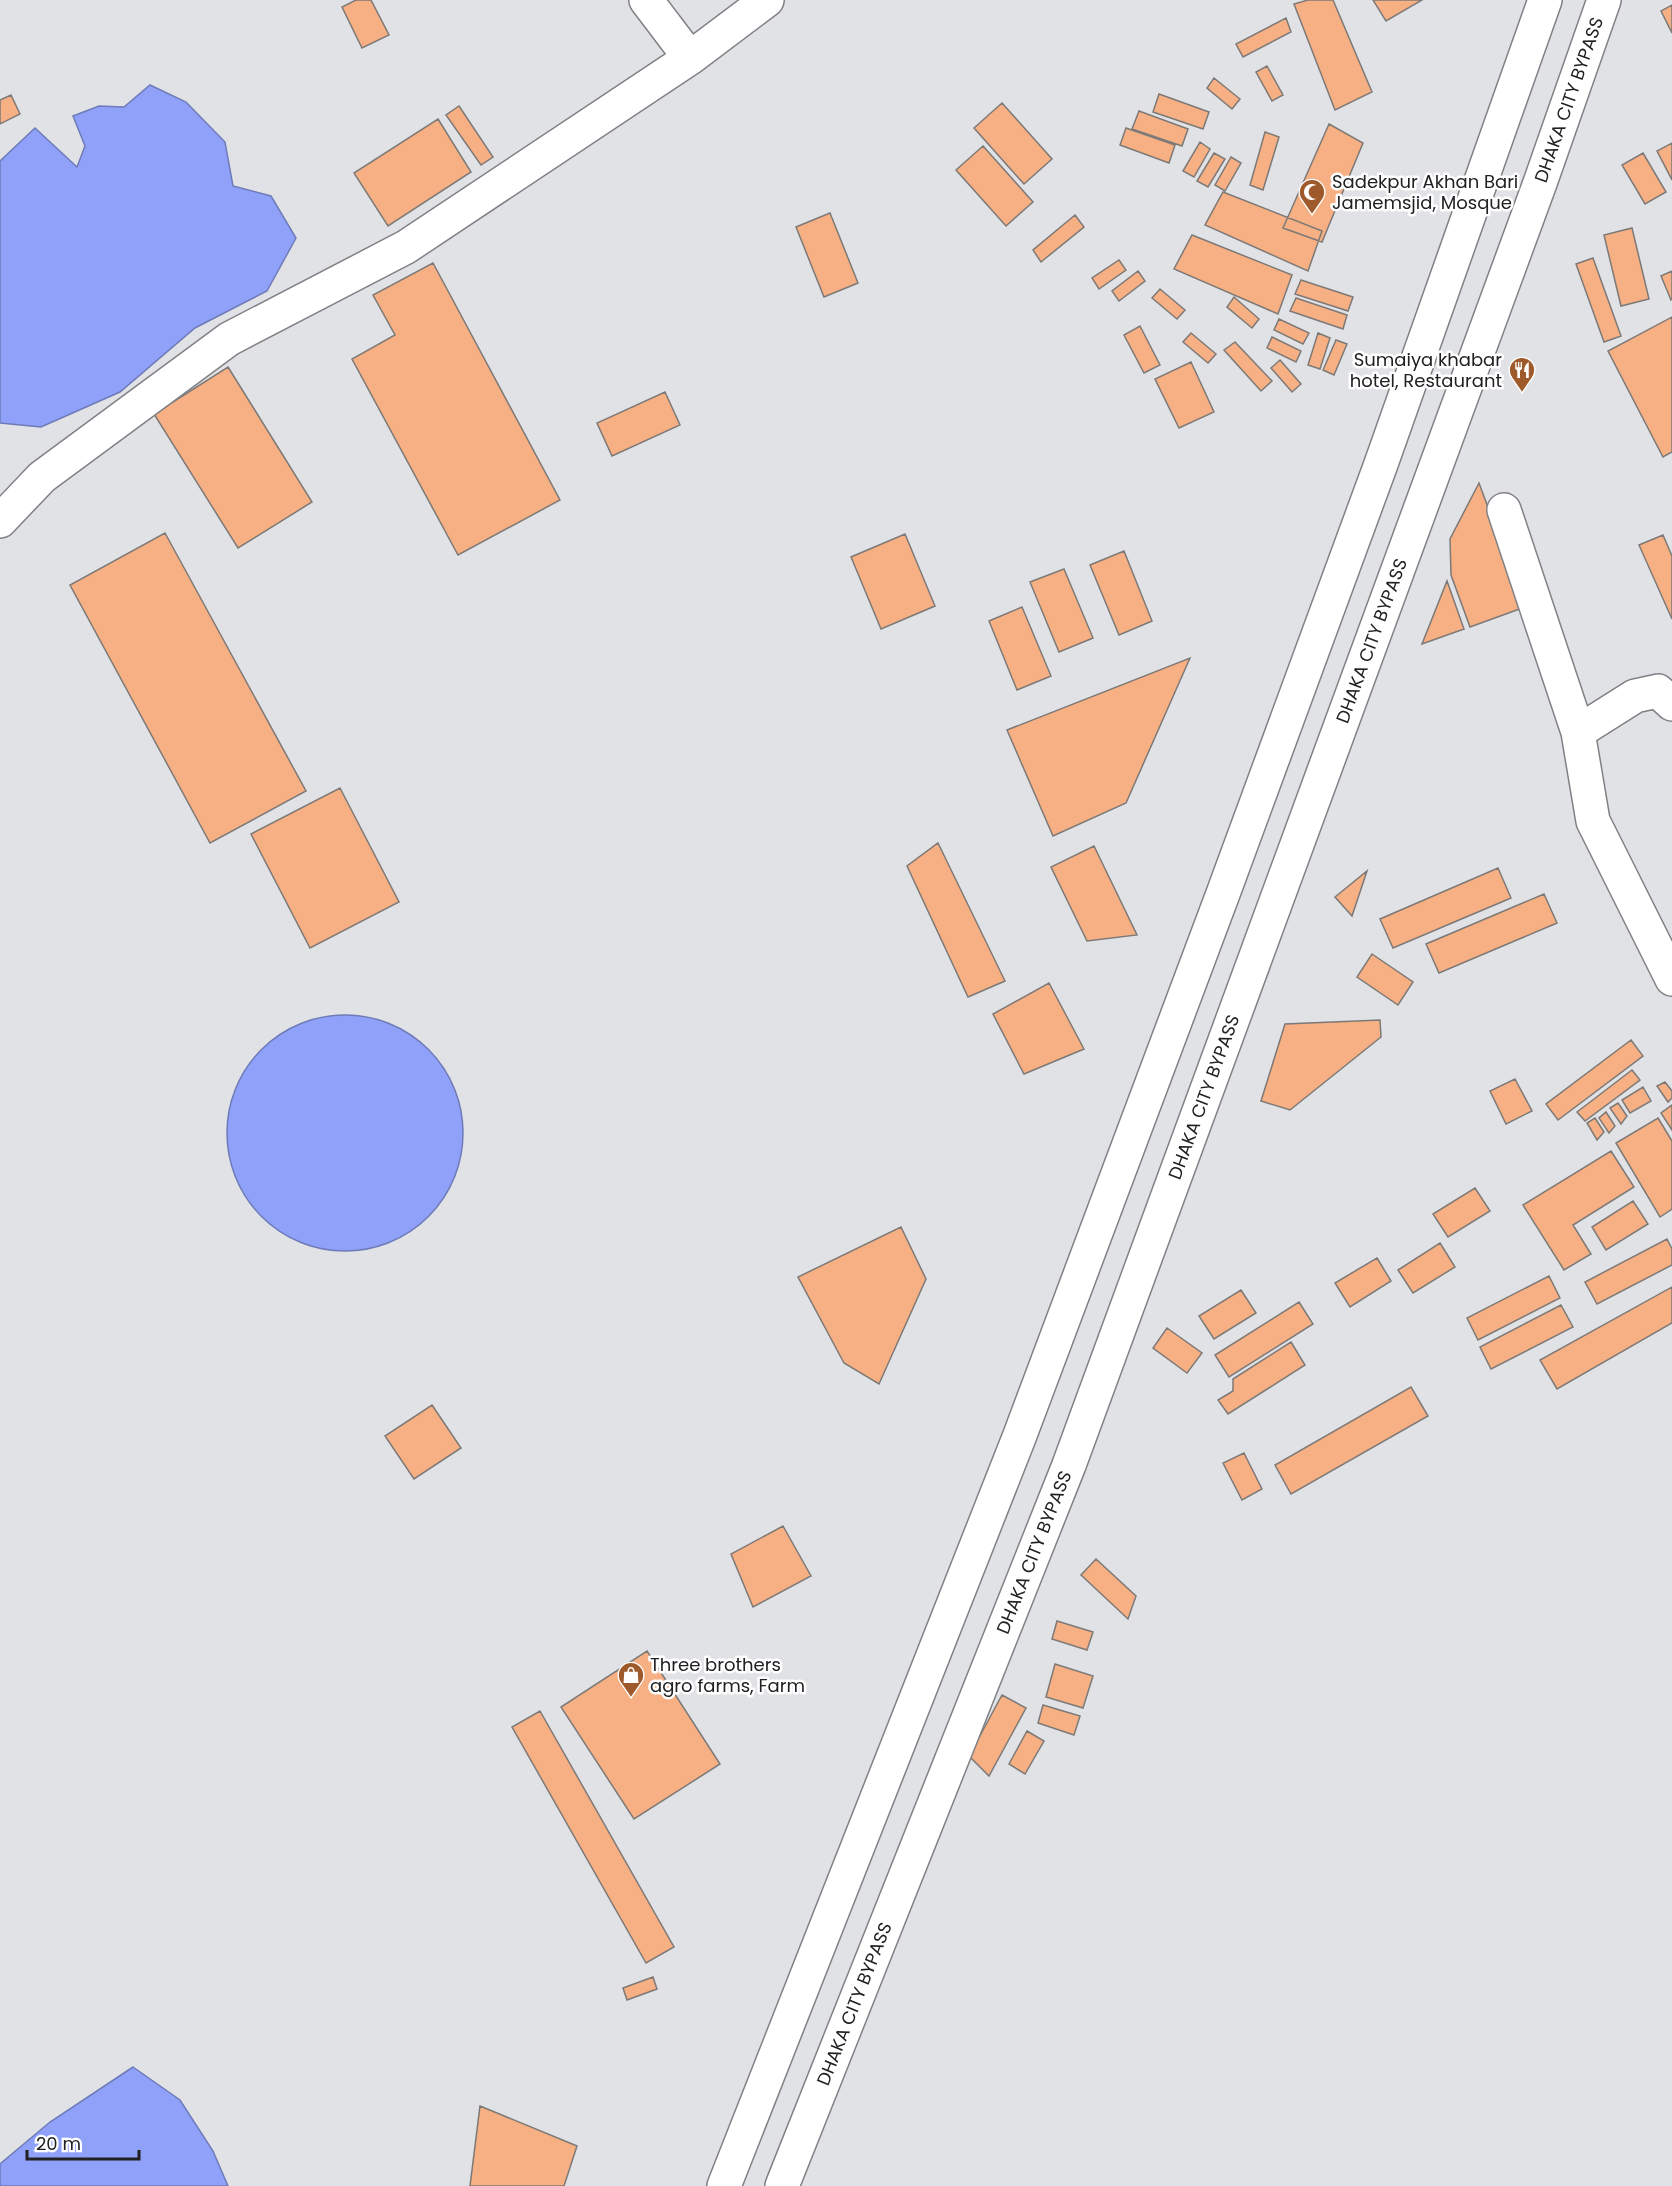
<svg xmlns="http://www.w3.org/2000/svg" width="1672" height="2186" font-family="Poppins,sans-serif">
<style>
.water{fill:#8fa1f8;stroke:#6e7bb8;stroke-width:1.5}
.building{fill:#f7b083;stroke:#7d7977;stroke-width:1.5}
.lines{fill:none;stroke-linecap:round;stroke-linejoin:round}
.minor-casing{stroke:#808185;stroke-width:36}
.highway-casing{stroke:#808185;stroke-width:36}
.minor{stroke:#fff;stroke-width:33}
.highway{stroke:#fff;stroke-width:33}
.labels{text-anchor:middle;stroke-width:5;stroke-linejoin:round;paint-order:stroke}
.street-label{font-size:18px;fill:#202122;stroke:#fff}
.poi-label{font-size:18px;fill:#202122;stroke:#fff;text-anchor:start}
</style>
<rect width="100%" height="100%" fill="#e1e2e6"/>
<path class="water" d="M150,85L186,102L225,142L233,186L271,196L296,238L267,291L195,328L120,392L41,427L0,423V161L35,128L77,167L85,146L73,116L99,106L124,107Z
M227 1133a118 118 0 1 1 236 0a118 118 0 1 1-236 0Z
M133,2067L180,2100L213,2151L228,2186H0V2164L50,2122Z"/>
<path class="building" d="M356,0H371L389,35L362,48L342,7Z
M1308,0H1333L1372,92L1335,110L1294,4Z
M1373,0H1422L1386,21Z
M1672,5V33L1661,11Z
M1286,18L1291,32L1243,57L1236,44Z
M1267,66L1283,95L1272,101L1256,72Z
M1214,78L1240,99L1232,109L1207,88Z
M1159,94L1209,112L1203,129L1153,112Z
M11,95L20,114L0,124V100Z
M1002,103L1052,159L1024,184L974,128Z
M459,106L493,157L481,165L446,115Z
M1139,111L1188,129L1182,146L1132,129Z
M438,119L471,172L388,226L354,173Z
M1329,124L1363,143L1322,242L1283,228Z
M1126,128L1175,145L1169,163L1120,145Z
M1265,132L1279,137L1263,190L1250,185Z
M1200,142L1210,149L1194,177L1183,171Z
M1672,143V180L1657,151Z
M983,146L1033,202L1006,226L956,170Z
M1214,153L1225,159L1208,187L1197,181Z
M1643,153L1666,192L1645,204L1622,165Z
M1231,157L1241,163L1225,191L1215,185Z
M1223,192L1322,231L1308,271L1205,225Z
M830,213L858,283L824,297L796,227Z
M1075,215L1084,227L1041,262L1033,250Z
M1632,228L1649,299L1621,306L1604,235Z
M1192,235L1292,275L1278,314L1174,269Z
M1593,258L1621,336L1604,342L1576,264Z
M1119,260L1126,270L1099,289L1092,278Z
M433,263L560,500L458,555L352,359L395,335L373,295Z
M1138,271L1145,281L1119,301L1112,291Z
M1672,271V299L1671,300L1661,276Z
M1301,280L1353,297L1348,311L1295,294Z
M1160,289L1185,310L1177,319L1152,298Z
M1234,297L1259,319L1252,328L1227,307Z
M1296,298L1347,315L1343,329L1290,311Z
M1672,317V452L1663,457L1608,351Z
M1279,319L1309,333L1303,344L1274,330Z
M1140,326L1160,365L1144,373L1124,335Z
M1191,333L1216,354L1208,363L1183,342Z
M1318,333L1330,338L1320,369L1308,365Z
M1272,337L1301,351L1296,362L1267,348Z
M1336,340L1347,344L1334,375L1323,370Z
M1235,342L1272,381L1261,391L1224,350Z
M1280,360L1301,384L1292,392L1271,368Z
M1191,362L1214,412L1179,428L1155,379Z
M228,367L312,502L238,548L154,414Z
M665,392L680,425L612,456L597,423Z
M1479,483L1525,607L1470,627L1451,575L1450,539Z
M165,533L306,791L210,843L70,585Z
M905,534L935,606L881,629L851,557Z
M1663,535L1672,556V619L1639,545Z
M1124,551L1152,621L1119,635L1090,565Z
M1064,569L1093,638L1059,652L1030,582Z
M1447,581L1464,629L1422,644Z
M1022,607L1051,676L1017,690L989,621Z
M1190,658L1126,803L1053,836L1007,730Z
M340,788L399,902L310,948L251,834Z
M938,843L1005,981L968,997L907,866Z
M1094,846L1137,935L1087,941L1051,867Z
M1498,868L1511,898L1393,948L1380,919Z
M1367,871L1352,916L1335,897Z
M1544,894L1557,923L1439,973L1426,944Z
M1372,954L1413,982L1398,1005L1357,977Z
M1049,983L1084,1049L1024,1074L993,1014Z
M1380,1020L1381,1037L1290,1110L1261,1101L1285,1024Z
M1631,1040L1643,1056L1558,1120L1546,1104Z
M1632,1070L1640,1080L1585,1121L1577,1112Z
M1515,1079L1532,1111L1506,1124L1490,1091Z
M1665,1082L1672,1091V1098L1668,1102L1657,1086Z
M1643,1087L1651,1101L1630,1113L1622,1100Z
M1618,1103L1627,1116L1621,1124L1610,1108Z
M1672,1105V1130L1661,1113Z
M1606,1112L1615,1126L1609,1133L1599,1118Z
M1595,1118L1604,1132L1597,1140L1587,1123Z
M1658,1118L1672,1141V1209L1660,1217L1616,1143Z
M1611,1151L1634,1187L1573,1225L1591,1254L1564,1270L1523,1205Z
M1475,1188L1490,1211L1448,1237L1433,1214Z
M1633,1201L1648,1224L1606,1250L1592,1227Z
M901,1227L926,1279L879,1384L844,1363L798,1277Z
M1667,1239L1672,1249V1265L1597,1304L1585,1282Z
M1440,1243L1455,1267L1413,1293L1398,1270Z
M1377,1258L1391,1281L1350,1307L1335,1283Z
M1549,1276L1560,1298L1478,1340L1467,1318Z
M1672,1287V1323L1557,1389L1540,1360Z
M1241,1290L1256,1313L1214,1339L1199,1316Z
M1299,1302L1313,1324L1229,1377L1215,1355Z
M1561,1305L1573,1327L1491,1369L1480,1347Z
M1167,1328L1202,1353L1187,1373L1153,1348Z
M1291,1342L1305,1365L1228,1414L1218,1400L1233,1391V1379Z
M1411,1387L1428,1416L1291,1494L1275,1465Z
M432,1405L461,1448L414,1479L385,1436Z
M1244,1453L1262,1489L1242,1500L1223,1463Z
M783,1526L811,1576L753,1607L731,1554Z
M1096,1559L1136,1596L1128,1619L1081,1575Z
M1057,1621L1093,1632L1087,1650L1052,1639Z
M647,1651L720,1764L634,1819L561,1707Z
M1055,1664L1093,1676L1083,1708L1046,1697Z
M1002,1695L1026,1708L989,1776L969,1756Z
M1043,1705L1080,1716L1074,1735L1038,1723Z
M540,1711L674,1947L646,1963L512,1727Z
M1027,1731L1044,1741L1025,1774L1009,1764Z
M653,1977L657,1989L627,2000L623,1988Z
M480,2106L577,2146L564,2186H470Z"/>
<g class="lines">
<g class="minor-casing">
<path id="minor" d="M646,0L690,58
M1504,510L1578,732
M0,521L42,477L229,339L406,247L690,58L767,0
M1672,704L1658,691L1635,696L1578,732L1593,821L1672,979"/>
</g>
<g class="highway-casing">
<g id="highway">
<path d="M724,2186L1020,1435L1224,891L1381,464L1545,0"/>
<path id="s1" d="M782,2186L1069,1465L1540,183L1604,0"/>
</g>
</g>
<use href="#minor" class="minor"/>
<use href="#highway" class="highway"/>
</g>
<defs>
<g id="mosque-pin" transform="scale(1.35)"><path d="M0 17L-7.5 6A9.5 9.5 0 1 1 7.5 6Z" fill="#9e5a2b" stroke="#fff"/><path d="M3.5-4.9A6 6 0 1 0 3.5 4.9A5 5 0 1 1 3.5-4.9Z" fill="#fff"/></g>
<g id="restaurant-pin" transform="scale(1.35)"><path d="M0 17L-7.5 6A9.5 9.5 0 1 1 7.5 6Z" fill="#9e5a2b" stroke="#fff"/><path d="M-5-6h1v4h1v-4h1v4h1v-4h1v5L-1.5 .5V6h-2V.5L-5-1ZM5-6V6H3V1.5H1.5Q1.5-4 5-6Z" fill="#fff"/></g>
<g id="shop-pin" transform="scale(1.35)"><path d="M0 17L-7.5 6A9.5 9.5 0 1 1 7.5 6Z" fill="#9e5a2b" stroke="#fff"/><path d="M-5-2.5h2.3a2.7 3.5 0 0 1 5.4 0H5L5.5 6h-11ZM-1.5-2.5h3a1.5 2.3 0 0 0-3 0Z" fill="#fff"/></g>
</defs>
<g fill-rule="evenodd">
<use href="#mosque-pin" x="1312" y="192"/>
<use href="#restaurant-pin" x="1522" y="370"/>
<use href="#shop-pin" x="631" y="1675"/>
</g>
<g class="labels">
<g class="street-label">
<text dy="6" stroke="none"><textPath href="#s1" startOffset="2230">DHAKA CITY BYPASS</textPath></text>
<text dy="6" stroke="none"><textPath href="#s1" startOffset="1654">DHAKA CITY BYPASS</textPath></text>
<text dy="6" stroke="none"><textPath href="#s1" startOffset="1168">DHAKA CITY BYPASS</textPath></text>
<text dy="6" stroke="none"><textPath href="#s1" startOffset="682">DHAKA CITY BYPASS</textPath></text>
<text dy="6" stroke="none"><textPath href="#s1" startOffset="196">DHAKA CITY BYPASS</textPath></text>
</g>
<g class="poi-label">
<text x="1332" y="188">Sadekpur Akhan Bari<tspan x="1332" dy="21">Jamemsjid, Mosque</tspan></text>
<text x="1502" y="366" text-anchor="end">Sumaiya khabar<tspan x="1502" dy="21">hotel, Restaurant</tspan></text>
<text x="650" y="1671">Three brothers<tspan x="650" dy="21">agro farms, Farm</tspan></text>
</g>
</g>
<path d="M27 2150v9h112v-9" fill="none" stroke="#202122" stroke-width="3"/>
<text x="36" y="2150" font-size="18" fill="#202122" stroke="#ffffff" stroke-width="4.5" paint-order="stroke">20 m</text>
</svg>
